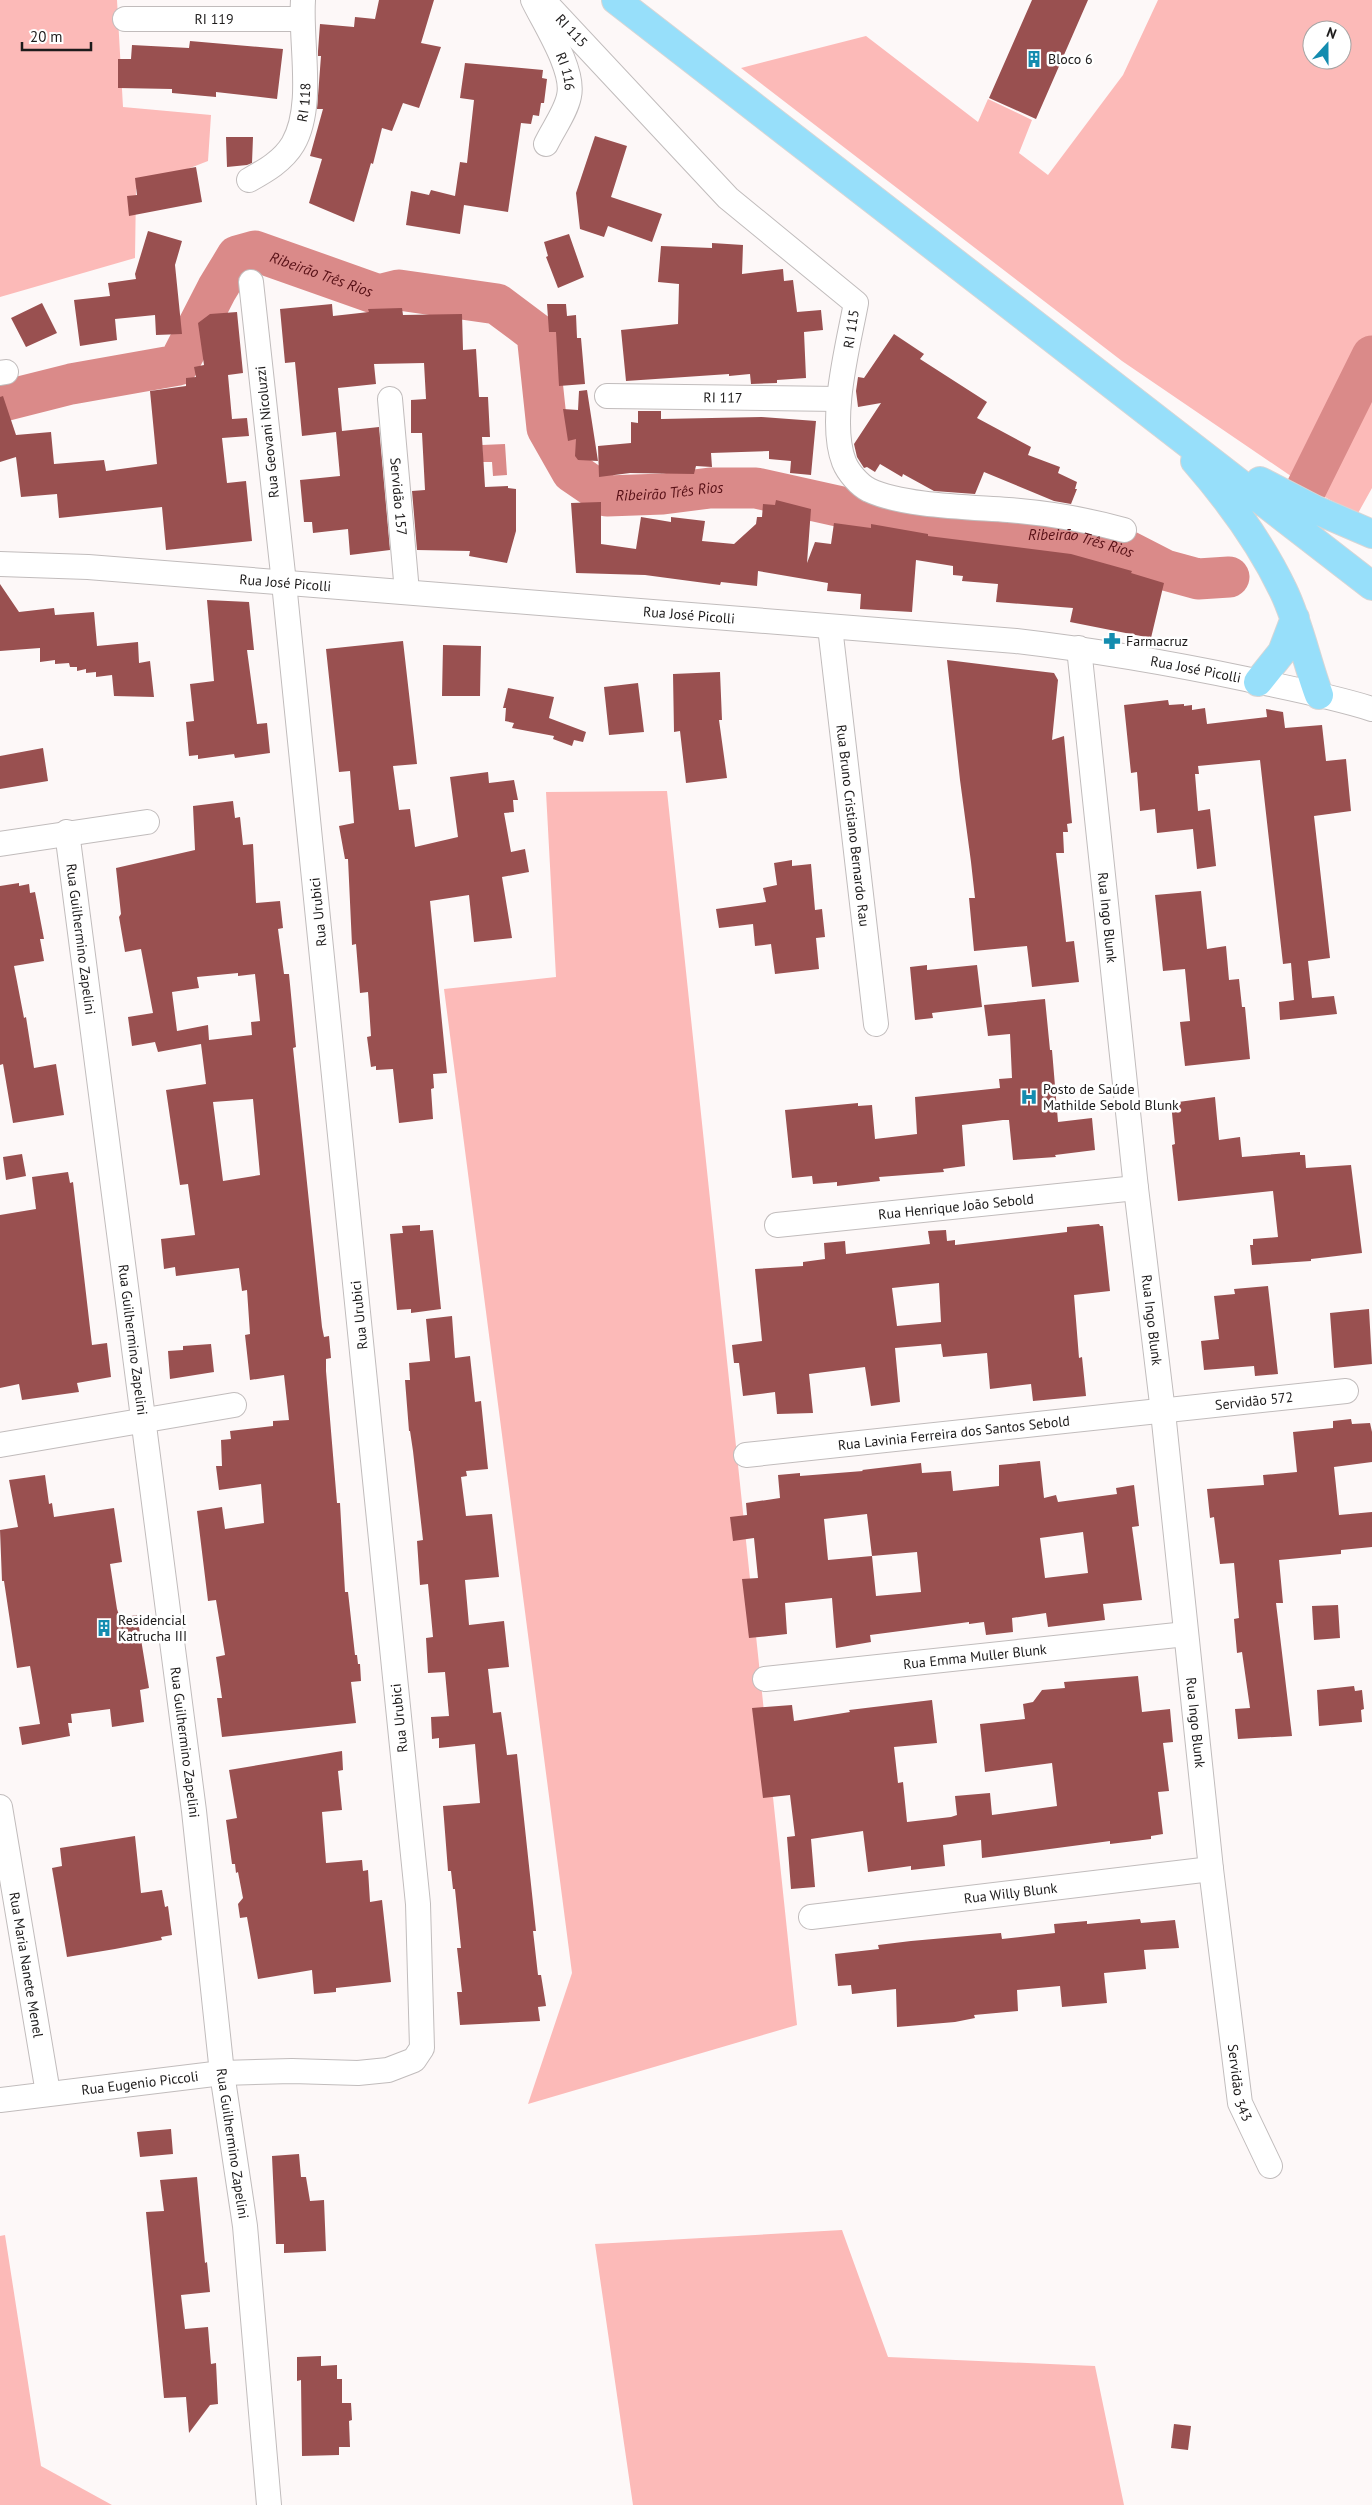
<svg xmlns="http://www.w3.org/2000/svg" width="1372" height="2505" font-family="'PT Sans',sans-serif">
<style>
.green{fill:#fcbab8;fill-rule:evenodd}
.water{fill:#da8a89}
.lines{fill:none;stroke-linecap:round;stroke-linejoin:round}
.river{stroke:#da8a89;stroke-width:41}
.building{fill:#995050;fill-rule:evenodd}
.minor-casing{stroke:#c1bcbc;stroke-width:26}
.highway-casing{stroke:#d6d6d6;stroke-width:30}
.minor{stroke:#fff;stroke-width:24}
.highway{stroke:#97dffa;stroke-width:28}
.labels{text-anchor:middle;stroke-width:5;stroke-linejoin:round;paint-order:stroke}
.street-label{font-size:14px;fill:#1d1b1b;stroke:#fff}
.poi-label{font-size:14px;fill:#1d1b1b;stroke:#fff;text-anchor:start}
.water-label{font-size:15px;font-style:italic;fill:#571016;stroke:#fff}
</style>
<rect width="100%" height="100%" fill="#fdf8f8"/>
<path class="green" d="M0,0H117L123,107L211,115L208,161L136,189L135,258L0,297Z
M1158,0H1372V488L1357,515L1307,487L1122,361L741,68L866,36L978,122L988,99L1032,120L1019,153L1048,175L1123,75ZM1312,30H1342V60H1312Z
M667,791L797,2025L528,2104L572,1973L444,989L556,977L546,792Z
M842,2230L888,2357L1095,2366L1124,2505H633L595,2244Z
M5,2235L41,2466L112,2505H0V2236Z"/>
<path class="water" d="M505,444L507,475L493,476L492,462H483L482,445Z"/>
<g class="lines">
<g class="river">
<path id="s1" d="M0,402L71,384L178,365L217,289L237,256L255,251L379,295L399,290L497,304L537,334L547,428L572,472L607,496L663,494L710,488H756L914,523L945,518L991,535H1074L1128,551L1165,570L1198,579L1229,577"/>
<path d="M1307,487L1372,356"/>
</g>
</g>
<path class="building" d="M379,0H434L421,43L441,47L419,108L403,103L392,131L382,128L373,164L371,163L354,222L309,203L322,159L310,156L323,109H317L321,56H318V51L320,24L354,27L355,17L375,19Z
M1032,0H1088L1036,119L989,98Z
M190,41L283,49L277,99L216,92V97L172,93V89L118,88V59H131L132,45L189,48Z
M465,63L543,70L542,78L547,79L544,103H541L539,116L533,115L531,124L521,123L508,212L464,205L460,234L406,225L411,191L429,195L431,190L455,196L460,162L467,163L474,100L460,98Z
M595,136L627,146L611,197L662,214L652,242L608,226L604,237L580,229L576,193Z
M226,137H253L252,163L247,165L227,167Z
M196,167L202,202L129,216L127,196L137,195L135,178Z
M148,231L182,241L175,265L182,334L156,335L155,315L115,319L117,340L80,346L74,300L110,296L108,283L136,279L135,274Z
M569,234L584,277L558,288L546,257L548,256L544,242Z
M712,243L743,245L742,274L783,269L784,281L793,280L797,312L821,310L823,330L804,332L806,378L777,380V383L751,384L750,374L729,376V374L626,381L621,330L678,324L679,284L658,282L661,246L712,248Z
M42,303L57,333L26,347L11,318Z
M332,304L333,316L369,312L368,309L402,308L403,315L462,314L463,350L476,349L479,397H488L490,437H482L485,487L508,486V488L516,489V531L507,563L469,556L470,551L417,550L412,491L425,490L422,433H411V400L426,399L424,363L374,364L376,384L338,388L342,431L379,427L390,550L350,555L348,529L313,533L312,522H304L300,480L340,476L336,432L302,436L295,362L285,363L280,309Z
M547,304H566L567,316L576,315L577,338H581L585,384L559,386L556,332H549Z
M237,312L243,373L228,375L232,419L247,418L249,436L222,438L227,483L246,481L252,541L166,550L162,507L59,518L57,494L21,497L16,457L0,462V397L3,396L16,435L51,432L54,464L104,460L106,471L157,464L150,391L186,386V378L196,377L194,367L204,365L198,323L210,314Z
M894,334L924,354L920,359L987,402L977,418L1031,447L1028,455L1060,467L1058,473L1077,482L1075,489H1077L1071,504L1054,501L984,472L975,494L934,491L903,474L902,477L880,464L875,472L867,467L864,468L857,457L854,444L881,403L858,407L856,391L858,377L864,378Z
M587,390L598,461L578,460L575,456L576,439L568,441L563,409L578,410L579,391Z
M638,411H661V419L762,417L816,421L811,475L790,473L791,461L769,459V451L711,453L712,467L696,466L694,474L630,473L599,477L598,446L631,443V422L638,423Z
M776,500L811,509L807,563L815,542L831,544L834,523L871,528V524L928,534V536L1071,554L1132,571L1131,573L1164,583L1151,638L1070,622L1073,608L996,602L998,584L962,581L963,576L953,575V566L916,560L912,612L860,609L861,594L827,591L828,583L758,571L757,586L721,582L720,585L645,575L576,573L571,503L601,502V544L636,549L641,517L671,522V517L705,521L702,541L734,544L756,524L757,517H762L763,504L775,505Z
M0,584L19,612L54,608L55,615L94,612L97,646L138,642L139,663L150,661L154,697L114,696L112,675L96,677V672L86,673V669L77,671V667H70L69,663L55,664V660L40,662V648L0,651Z
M207,600L249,602L254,650H247L257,724L267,723L270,753L235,758L234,754L198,759V755L189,756L186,722L194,721L190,684L214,681Z
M403,641L417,764L393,766L399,810L410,809L415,847L458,837L450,777L488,772L489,783L514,780L518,800H513L514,812L504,813L511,852L525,849L529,872L502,877L512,938L474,942L469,895L430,901L447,1073L433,1074L434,1088L431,1089L433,1119L399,1123L393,1069L376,1070V1066L371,1067L367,1037L371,1036L368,992L360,993L356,944L352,945L348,859H345L339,826L354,823L350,771L339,772L326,649Z
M443,645L481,646L480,696H442Z
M947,660L1054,673L1058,680L1052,740L1064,736L1072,823L1067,824L1068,832H1063L1064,853H1056L1066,942L1074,941L1079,982L1032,987L1027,946L974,951L969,898H975L971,862L960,780Z
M720,672L722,720H719L727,778L686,783L680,731L674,732L673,674Z
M638,683L644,732L609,735L604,687Z
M508,688L554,697L549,718L586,732L583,742L574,740L572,746L553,739L554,736L512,728L514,723L505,721L506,708H503Z
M1168,700L1169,705L1184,704V706L1192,705V710L1205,708L1207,724L1267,717L1266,709L1283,712L1285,728L1322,725L1326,761L1346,759L1351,811L1314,816L1330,958L1308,961L1312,998L1334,996L1337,1014L1280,1020L1279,1002L1294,1000L1291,963L1283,964L1260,760L1198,766L1199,774H1195L1198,811L1210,809L1216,866L1197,869L1193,829L1157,833L1155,809L1140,811L1137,772L1131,773L1124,705Z
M43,748L48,781L0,789V756Z
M233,801L235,818L240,817L243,845L253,844L256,903L280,901L283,928L278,929L284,974H289L296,1047L293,1048L322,1327L324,1337L329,1336L331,1358L326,1359V1371L337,1503H340L345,1592H348L355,1655H357L358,1664H360L361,1681L351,1682L356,1723L222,1737L217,1698H222L216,1657L225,1655L216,1600L208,1601L197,1511L222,1507L225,1529L264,1523L261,1484L219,1490L216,1466H222L221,1440L231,1439L230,1431L273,1426V1421L289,1420L284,1375L250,1380L245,1335L250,1334L247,1290L242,1291L239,1268L176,1276L175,1267L164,1269L161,1239L195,1235L188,1184L180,1185L166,1090L206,1084L201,1044L158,1052L155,1042L132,1046L128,1017L153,1013L141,949L125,952L119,917L121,914L116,868L195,850L193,806ZM238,973V976L255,974L260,1021L251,1022L252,1035L209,1040L208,1025L177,1031L172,992L199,988L197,977ZM253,1099L260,1175L223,1181L213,1102Z
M792,860V866L811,864L815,910L822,909L825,937L816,938L819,969L775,974L771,944L755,946L753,924L719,928L716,909L766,902L763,888L777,885L774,863Z
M19,883V886L29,884L30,893L35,892L44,939H40L44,961L14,966L24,1018L26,1017L34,1068L56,1064L64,1115L13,1123L3,1064L0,1065V886Z
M1201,891L1207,949L1226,946L1229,980L1239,979L1242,1007H1245L1250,1059L1185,1066L1180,1022L1190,1021L1185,969L1163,971L1155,895Z
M927,965V970L977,965L982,1007L932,1013L933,1018L915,1020L910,967Z
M1045,999L1050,1050H1052L1058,1122L1092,1118L1095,1150L1055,1155L1056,1157L1013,1160L1009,1120H1003L962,1125L965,1166L943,1169L944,1172L879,1177L880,1181L837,1186V1182L813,1184L812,1176L792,1178L785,1110L858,1103V1106L872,1105L875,1139L917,1134L915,1097L1000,1088L999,1079L1012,1078L1010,1034L988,1036L984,1005Z
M1215,1097L1219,1140L1240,1137L1242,1157L1300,1152V1155H1305L1306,1168L1351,1165L1362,1253L1311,1259V1261L1252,1265L1250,1245H1253V1239L1278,1237L1273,1191L1178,1201L1172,1145L1175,1144L1171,1103Z
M22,1154L26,1176L6,1180L3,1157Z
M68,1172L70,1183L73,1182L92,1345L107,1343L111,1377L77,1383L79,1392L22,1400L19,1384L0,1388V1215L36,1209L32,1177Z
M1099,1224L1100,1226H1103L1110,1291L1074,1295L1079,1358L1082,1357L1086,1396L1033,1401L1031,1384L990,1389L987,1353L943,1357L941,1344L895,1348L900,1402L871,1406L865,1367L809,1374L813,1413L777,1414L775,1392L743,1396L739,1363H734L732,1345L762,1341L755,1269L803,1266V1262L825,1259L824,1243L845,1241L846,1254L930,1244L928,1231L946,1230L947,1241L955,1240V1245L1067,1232V1227ZM939,1283L941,1322L897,1326L892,1288Z
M420,1225V1231L433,1230L441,1309L411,1313V1309L397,1310L390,1234L403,1233L402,1226Z
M1268,1286L1278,1374L1255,1376L1254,1366L1204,1370L1201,1341L1219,1339L1214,1296L1235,1294L1234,1289Z
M1369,1309L1372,1364L1334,1368L1330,1313Z
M452,1316L455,1358L470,1356L475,1402L481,1401L488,1469L466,1471L467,1476L461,1477L466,1516L492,1514L499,1577L465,1580L469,1625L504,1621L509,1667L488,1669L493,1713L501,1712L507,1755L517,1754L536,1931H533L538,1975H541L546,2006L538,2007L540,2021L460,2025L457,1992H462L457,1948H461L455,1889H453L451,1871H448L443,1806L480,1803L477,1769L475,1744L439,1748V1738L432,1739L431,1717L449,1716L445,1672L428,1673L426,1638L433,1637L428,1584L420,1585L417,1541L423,1540L413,1451L410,1431H409L405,1380H410L409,1363L430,1361L426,1319Z
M211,1344L214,1372L170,1379L168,1351L183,1350V1346Z
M1351,1419L1352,1424L1370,1423L1372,1432V1462L1334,1467L1339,1515L1372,1512V1547L1341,1550V1554L1279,1560L1283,1603H1276L1292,1736L1238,1739L1235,1709L1250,1708L1242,1652L1237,1653L1234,1619L1239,1618L1234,1563L1220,1564L1214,1517L1210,1518L1207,1489L1264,1485L1263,1475L1297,1472L1293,1432L1333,1428V1421Z
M1040,1461L1044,1498L1056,1495L1058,1502L1117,1494L1116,1488L1134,1485L1139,1526L1132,1527L1142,1600L1103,1604L1105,1620L1048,1627L1046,1613L1012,1618L1013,1632L986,1635L984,1622L969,1624V1622L870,1635L871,1642L836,1648L832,1598L785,1603L787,1634L749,1638L742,1579L758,1578L754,1538L733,1541L730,1517L747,1515L746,1503L780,1498L778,1475L800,1473V1476L863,1471L862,1470L921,1463L922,1473L951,1471L953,1491L999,1486V1465ZM867,1514L872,1556L828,1560L824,1519ZM1083,1532L1088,1573L1045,1578L1040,1538ZM917,1552L921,1592L876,1596L872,1556Z
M45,1475L49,1504L52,1503L54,1517L114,1508L122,1562L110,1564L117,1609L120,1618L137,1615L149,1688L140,1690L144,1722L112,1727L110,1709L71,1714L72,1723H68L70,1736L22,1745L19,1727L40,1724L30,1666L17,1668L4,1581H2L0,1530L18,1527L9,1480Z
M1338,1605L1340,1638L1314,1640L1312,1606Z
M1138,1676L1142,1712L1170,1709L1173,1742L1163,1743L1169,1791L1158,1792L1163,1834L1151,1836V1839L1110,1844V1841L982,1858L981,1840L943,1845L945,1866L911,1870V1866L868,1872L863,1831L811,1839L815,1887L791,1889L787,1837L795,1836L790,1795L763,1798L752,1708L792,1705L794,1721L850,1712L849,1710L932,1700L937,1743L894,1747L898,1783L903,1782L907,1822L951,1817L957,1815L955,1796L990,1793L992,1815L1057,1806L1052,1763L985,1772L980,1724L1025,1719L1023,1704L1033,1702L1042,1690L1065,1688L1064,1682Z
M1354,1686L1355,1691L1362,1690L1364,1709L1361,1710L1362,1722L1319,1726L1317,1690Z
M342,1751L343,1770L338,1771L342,1810L322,1812L326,1863L362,1860L363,1871L368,1870L370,1902L382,1900L391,1982L336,1988V1992L314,1994L312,1970L258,1979L247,1917L240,1918L238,1904L243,1898L238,1872L236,1873L235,1864H232L226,1820L237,1818L229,1770Z
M135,1836L141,1893L162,1890L165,1907L168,1906L172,1935L161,1937L162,1940L115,1949L67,1957L52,1868L62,1866L60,1848Z
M1140,1919L1141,1923L1175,1920L1179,1948L1144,1950L1146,1969L1104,1973L1107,2003L1062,2007L1060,1986L1017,1990L1018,2011L974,2015L975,2018L955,2022L897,2027L896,1989L852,1994L851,1985L838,1986L835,1954L879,1949L878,1945L911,1941L1001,1933L1002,1939L1055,1933L1054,1924L1087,1921V1924Z
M171,2129L173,2154L140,2157L137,2132Z
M299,2154L301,2177H306L310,2201L324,2200L326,2251L284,2253V2244H276L272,2156Z
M197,2177L205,2263L207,2262L210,2292L181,2295L185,2329L208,2327L211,2364L216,2363L218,2404L210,2405L189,2433L186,2397L164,2398L146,2212L164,2211L160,2180Z
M321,2356V2366L337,2365V2379H342V2403H351L352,2420L349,2421L350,2447H339V2455L302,2456L301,2380L297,2381V2357Z
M1174,2424L1191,2426L1188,2450L1171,2448Z"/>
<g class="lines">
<g class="minor-casing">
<g id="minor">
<path id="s2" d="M533,0C544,23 575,70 569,96C566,112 553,129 546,144"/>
<path id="s3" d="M543,0L728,198L856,303C848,346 828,421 844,462C848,472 859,485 869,490C903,506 969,507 1008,510C1048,513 1084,519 1124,530"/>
<path id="s4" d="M125,19H302"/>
<path id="s5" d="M249,180C265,171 283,161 293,144C315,106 300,43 303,0"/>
<path d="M0,373L6,372"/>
<path id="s6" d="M607,396L839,399"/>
<path id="s7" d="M390,399L407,592"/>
<path id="s8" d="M0,564L88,567L1016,641C1093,650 1169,663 1246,679C1288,688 1331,696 1372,709"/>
<path id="s9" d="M830,627L876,1024"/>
<path id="s10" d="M1079,648L1136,1188L1163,1412L1211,1869L1240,2103L1270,2166"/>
<path id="s11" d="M67,832L194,1811L222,2073L245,2226L269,2505"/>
<path d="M0,844L147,822"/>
<path id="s12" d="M777,1225L1136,1188"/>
<path d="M0,1445L234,1405"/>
<path id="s13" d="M746,1455L1346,1391"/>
<path id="s14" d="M765,1679L1186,1634"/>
<path id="s15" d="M0,1807L48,2093"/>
<path id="s16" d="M811,1917L1211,1869"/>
<path id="s17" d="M0,2100L222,2073L292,2071L358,2073L388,2070L414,2060L422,2048L418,1904L284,583L251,282"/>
</g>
</g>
<g class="highway-casing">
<path id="highway" d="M616,0L1372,586
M1195,461C1229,500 1261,544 1283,590C1299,623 1306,660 1319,695
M1260,481L1314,509L1372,534
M1258,682L1282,652L1295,618"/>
</g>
<use href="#minor" class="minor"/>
<use href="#highway" class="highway"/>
</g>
<defs>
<g id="building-bare" transform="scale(1.35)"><path d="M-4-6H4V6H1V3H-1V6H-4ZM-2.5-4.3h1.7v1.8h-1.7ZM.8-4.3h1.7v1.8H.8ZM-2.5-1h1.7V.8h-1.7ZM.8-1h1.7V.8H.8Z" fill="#148caf" stroke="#fff" stroke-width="2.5" paint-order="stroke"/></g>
<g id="pharmacy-bare" transform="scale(1.35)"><path d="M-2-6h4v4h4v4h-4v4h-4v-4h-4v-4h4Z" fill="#148caf" stroke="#fff" stroke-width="2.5" paint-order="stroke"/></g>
<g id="hospital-bare" transform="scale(1.35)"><path d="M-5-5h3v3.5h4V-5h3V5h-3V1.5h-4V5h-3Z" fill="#148caf" stroke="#fff" stroke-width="2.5" paint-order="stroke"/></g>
</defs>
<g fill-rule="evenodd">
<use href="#building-bare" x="1034" y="59"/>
<use href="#pharmacy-bare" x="1112" y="641"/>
<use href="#hospital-bare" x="1029" y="1097"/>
<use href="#building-bare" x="104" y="1628"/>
</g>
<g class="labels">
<g class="street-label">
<text dy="5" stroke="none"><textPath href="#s4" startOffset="89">RI 119</textPath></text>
<text dy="5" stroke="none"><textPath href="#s3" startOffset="42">RI 115</textPath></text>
<text dy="5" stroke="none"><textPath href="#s2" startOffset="79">RI 116</textPath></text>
<text dy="5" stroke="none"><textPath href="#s5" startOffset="101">RI 118</textPath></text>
<text transform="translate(851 329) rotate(-81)" y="5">RI 115</text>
<text dy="5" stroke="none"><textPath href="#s6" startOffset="116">RI 117</textPath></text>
<text transform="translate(267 432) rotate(-96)" y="5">Rua Geovani Nicoluzzi</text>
<text dy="5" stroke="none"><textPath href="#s7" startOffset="98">Servidão 157</textPath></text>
<text dy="5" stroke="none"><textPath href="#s8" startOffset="286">Rua José Picolli</textPath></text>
<text dy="5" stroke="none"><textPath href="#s8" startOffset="691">Rua José Picolli</textPath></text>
<text dy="5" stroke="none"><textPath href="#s8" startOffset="1201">Rua José Picolli</textPath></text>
<text dy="5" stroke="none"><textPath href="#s9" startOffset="200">Rua Bruno Cristiano Bernardo Rau</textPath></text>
<text transform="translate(318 912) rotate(-96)" y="5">Rua Urubici</text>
<text dy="5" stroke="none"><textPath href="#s10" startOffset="271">Rua Ingo Blunk</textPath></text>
<text dy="5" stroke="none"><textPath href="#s11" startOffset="108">Rua Guilhermino Zapelini</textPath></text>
<text dy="5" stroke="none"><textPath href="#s12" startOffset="180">Rua Henrique João Sebold</textPath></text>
<text transform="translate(359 1315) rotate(-96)" y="5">Rua Urubici</text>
<text dy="5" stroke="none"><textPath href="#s10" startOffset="676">Rua Ingo Blunk</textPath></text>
<text dy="5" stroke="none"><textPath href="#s11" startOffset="512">Rua Guilhermino Zapelini</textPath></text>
<text dy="5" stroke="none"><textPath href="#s13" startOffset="511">Servidão 572</textPath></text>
<text dy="5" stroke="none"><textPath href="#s13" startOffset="209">Rua Lavinia Ferreira dos Santos Sebold</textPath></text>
<text dy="5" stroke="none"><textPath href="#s14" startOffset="211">Rua Emma Muller Blunk</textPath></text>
<text transform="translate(399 1718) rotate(-96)" y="5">Rua Urubici</text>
<text dy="5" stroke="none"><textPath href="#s10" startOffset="1081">Rua Ingo Blunk</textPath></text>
<text dy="5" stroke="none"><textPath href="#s11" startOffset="918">Rua Guilhermino Zapelini</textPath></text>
<text dy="5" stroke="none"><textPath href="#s16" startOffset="201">Rua Willy Blunk</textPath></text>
<text dy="5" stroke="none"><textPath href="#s15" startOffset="160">Rua Maria Nanete Menel</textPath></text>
<text dy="5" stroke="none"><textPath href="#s10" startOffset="1444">Servidão 343</textPath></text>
<text dy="5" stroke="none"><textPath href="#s17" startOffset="141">Rua Eugenio Piccoli</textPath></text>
<text dy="5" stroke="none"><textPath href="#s11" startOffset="1322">Rua Guilhermino Zapelini</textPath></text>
</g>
<g class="poi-label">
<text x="1048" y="64">Bloco 6</text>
<text x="1126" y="646">Farmacruz</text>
<text x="1043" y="1094">Posto de Saúde<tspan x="1043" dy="16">Mathilde Sebold Blunk</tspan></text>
<text x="118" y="1625">Residencial<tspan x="118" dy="16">Katrucha III</tspan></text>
</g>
<g class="water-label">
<text dy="5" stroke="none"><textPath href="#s1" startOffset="395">Ribeirão Três Rios</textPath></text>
<text dy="5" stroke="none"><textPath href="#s1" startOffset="876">Ribeirão Três Rios</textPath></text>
<text dy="5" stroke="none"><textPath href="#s1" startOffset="1296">Ribeirão Três Rios</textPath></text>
</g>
</g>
<g transform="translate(1327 45) rotate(21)"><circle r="24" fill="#ffffff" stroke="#a5a4a4"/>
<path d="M0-4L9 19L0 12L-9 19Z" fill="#148caf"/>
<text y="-8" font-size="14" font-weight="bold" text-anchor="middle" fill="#1d1b1b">N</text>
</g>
<path d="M22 42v8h69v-8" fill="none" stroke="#1d1b1b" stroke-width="2.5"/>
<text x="30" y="42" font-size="15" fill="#1d1b1b" stroke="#ffffff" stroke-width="4" paint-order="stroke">20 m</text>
</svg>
